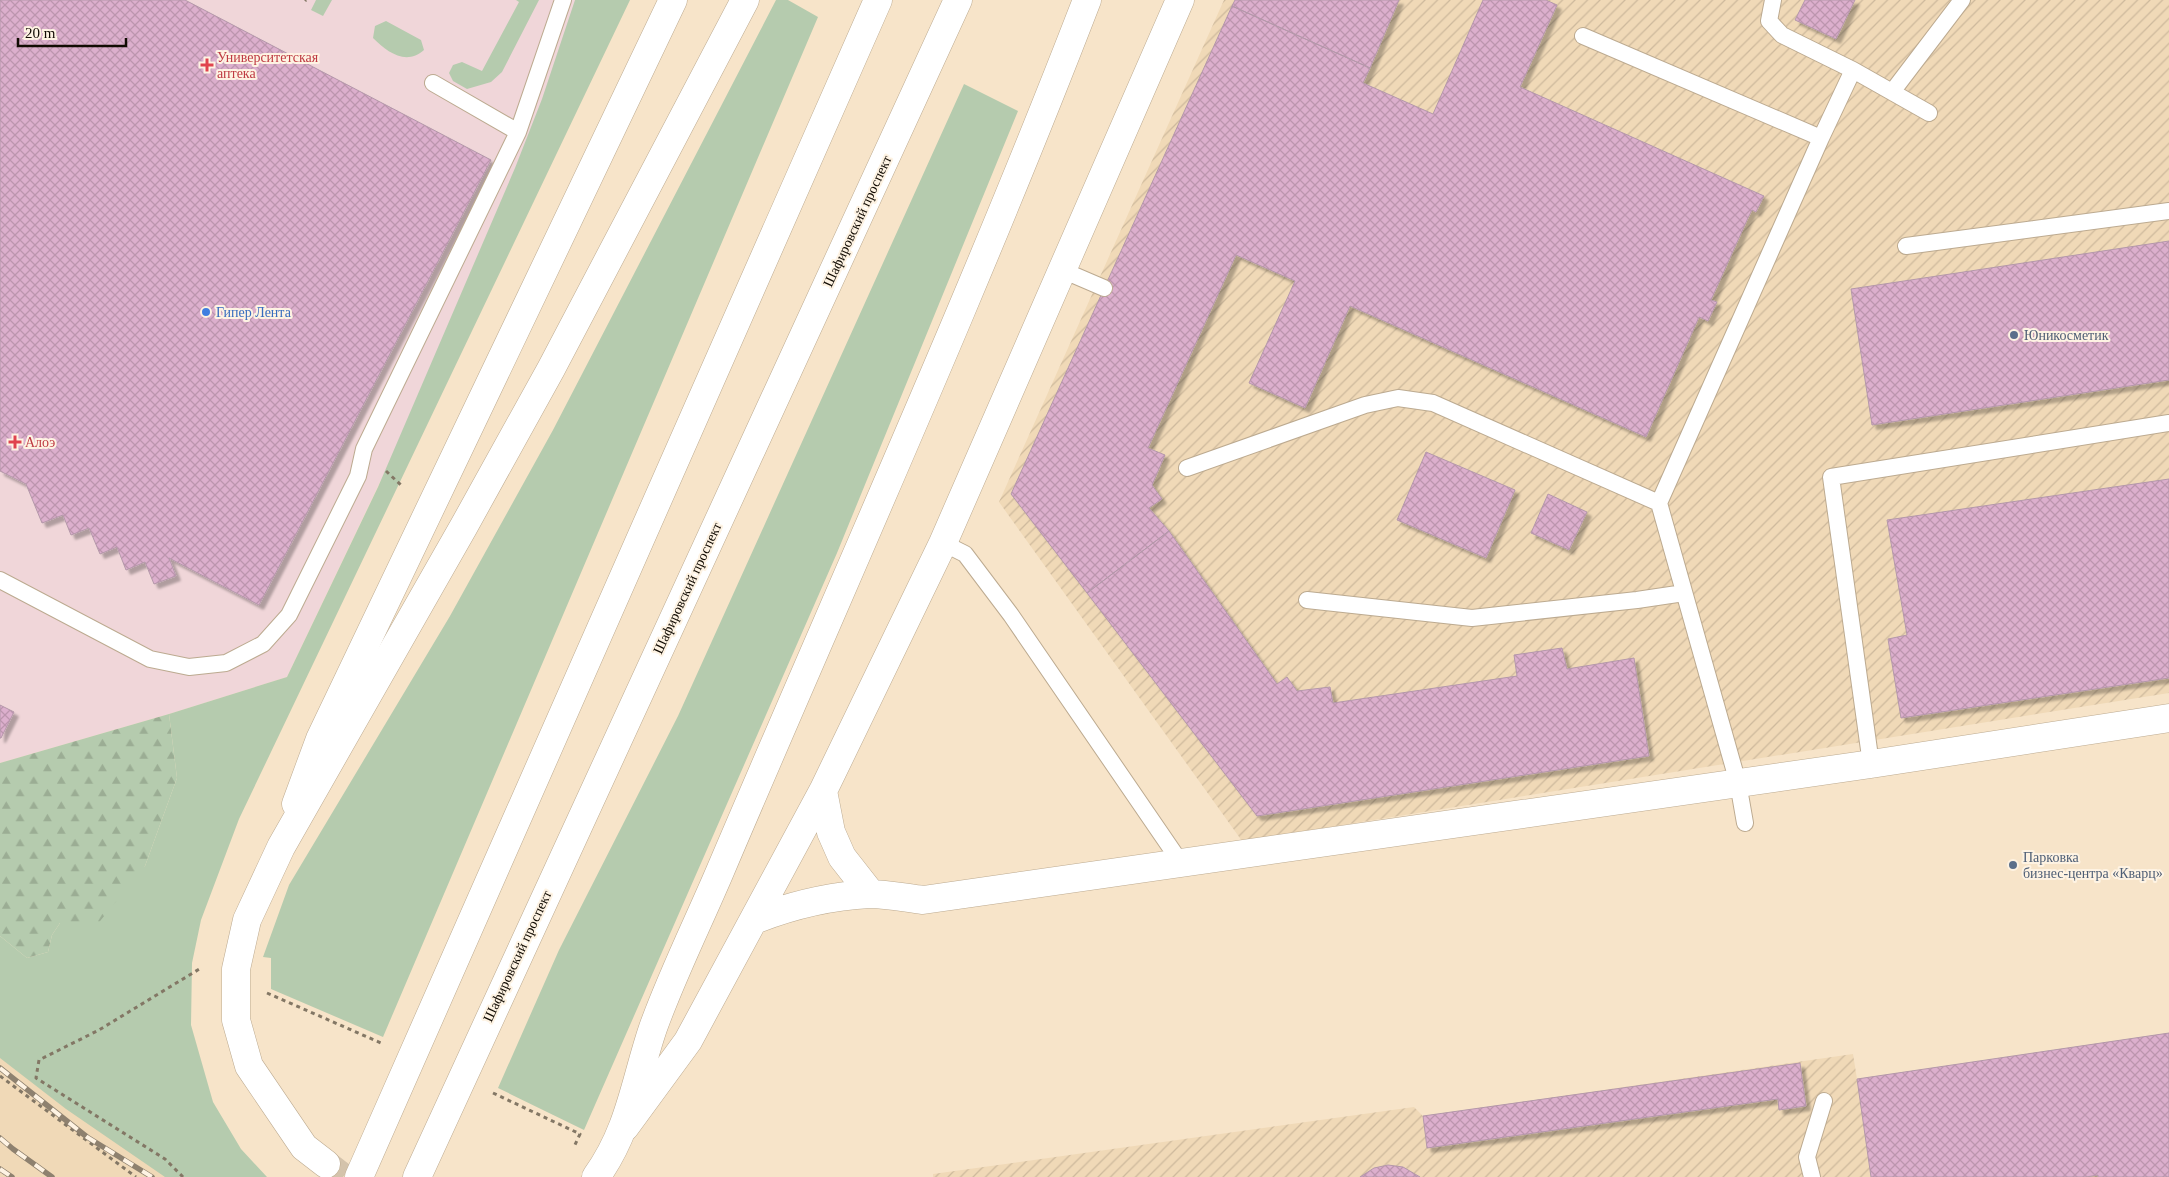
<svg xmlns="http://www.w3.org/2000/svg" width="2169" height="1177" font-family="'Times New Roman',serif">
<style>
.commercial{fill:#f0d6d9}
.industrial{fill:url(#industrial-furrows)}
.built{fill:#f0d9b7}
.green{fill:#b5cbae}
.forest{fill:url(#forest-firs)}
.building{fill:url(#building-cross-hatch);stroke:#b498aa;filter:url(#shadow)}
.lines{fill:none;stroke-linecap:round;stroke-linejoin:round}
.primary-tunnel{stroke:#d4c3ab;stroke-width:28;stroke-dasharray:28 14;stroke-linecap:butt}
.lane-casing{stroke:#bcaa90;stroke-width:18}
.street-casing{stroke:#bcaa90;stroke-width:29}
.primary-casing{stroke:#bcaa90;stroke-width:29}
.path{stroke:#837765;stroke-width:3;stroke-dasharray:4 4;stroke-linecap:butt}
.lane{stroke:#fff;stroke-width:16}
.street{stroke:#fff;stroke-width:28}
.primary{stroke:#fff;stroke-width:28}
.rail-casing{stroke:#8e816f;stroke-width:5.5}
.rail{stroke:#fef3e3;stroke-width:4;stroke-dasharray:11;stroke-linecap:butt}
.health-dot{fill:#e0444e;stroke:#fef3e3;stroke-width:2}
.shop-dot{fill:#3f7fe0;stroke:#fef3e3;stroke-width:2}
.service-dot{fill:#5c6f8a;stroke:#fef3e3;stroke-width:2}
.labels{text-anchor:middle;stroke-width:4;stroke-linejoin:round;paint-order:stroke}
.health-label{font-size:14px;fill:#be3a42;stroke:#fef3e3;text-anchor:start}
.street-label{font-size:14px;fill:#110b03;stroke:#fef3e3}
.shop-label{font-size:14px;fill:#366cbe;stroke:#fef3e3;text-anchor:start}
.service-label{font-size:14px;fill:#4e5e75;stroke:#fef3e3;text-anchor:start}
</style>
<defs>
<pattern id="industrial-furrows" width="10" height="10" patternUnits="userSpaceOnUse" patternTransform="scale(1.25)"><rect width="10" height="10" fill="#f0d9b7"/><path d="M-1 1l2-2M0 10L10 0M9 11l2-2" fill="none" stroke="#cdb99c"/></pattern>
<pattern id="forest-firs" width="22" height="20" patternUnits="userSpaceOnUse" patternTransform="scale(1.25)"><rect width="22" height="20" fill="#b5cbae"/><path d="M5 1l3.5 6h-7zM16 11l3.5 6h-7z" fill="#9bad94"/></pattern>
<pattern id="building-cross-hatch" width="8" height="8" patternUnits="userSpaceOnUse" patternTransform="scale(1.25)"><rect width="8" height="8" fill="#dcafcd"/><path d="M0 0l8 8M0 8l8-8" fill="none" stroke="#bc95ae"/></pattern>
<filter id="shadow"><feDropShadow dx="4.5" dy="4.5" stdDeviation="1" flood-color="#0004"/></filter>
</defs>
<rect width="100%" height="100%" fill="#f7e4c9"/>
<path class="commercial" d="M0,0H610L287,677L169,714L0,763Z"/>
<path class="industrial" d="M1224,0H2169V693L1242,841L999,502Z
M2169,1033V1177H933V1174L1414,1107L1423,1116L1853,1054L1857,1079Z"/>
<path class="built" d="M0,1030L208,1177H0Z"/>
<path class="green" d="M316,0H332L323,16L311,10Z
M516,0H539L502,72L491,82L467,89L453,81L449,73L453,65L462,62L482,71L519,2Z
M575,0H630L239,819L201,920L192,963L191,1025L213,1102L241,1149L267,1177H165L66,1109L0,1058V936L27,958L48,952L52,935L60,923L145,866L177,778L169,714L287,677L378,487L515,168L542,99Z
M776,0H788L818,17L383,1037L271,989V958L263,957L289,885L450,616L553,430Z
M386,21L421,40L424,50C406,66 387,52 373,38L375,26Z
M964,84L1018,111L837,553L584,1130L498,1088L559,950L678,716Z"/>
<path class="forest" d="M169,714L177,778L145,866L96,926L60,923L52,935L48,952L27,958L0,936V763Z"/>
<path class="building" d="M0,0H185L491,160L259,605L169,558L176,576L154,584L145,562L126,570L117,547L100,554L89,528L71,535L63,515L42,523L26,484L0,471Z
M1235,0H1399L1370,68L1232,6Z
M1483,0H1546L1557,5L1520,87L1764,196L1756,212L1752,210L1748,218L1711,300L1717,302L1708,321L1699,317L1646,437L1350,306L1305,408L1249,383L1295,281L1236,255L1148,448L1165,455L1152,485L1162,499L1149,508L1169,531L1087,593L1011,494L1232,6L1370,68L1363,83L1433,114Z
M1805,0H1855L1836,39L1795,20Z
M2169,241V380L1872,425L1851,289Z
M1426,452L1515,490L1486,558L1397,520Z
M2169,479V678L1901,718L1888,639L1907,635L1887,520Z
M1548,494L1587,512L1569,550L1531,533Z
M1169,531L1277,684L1287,677L1297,691L1330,687L1333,703L1517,676L1514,655L1562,648L1567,669L1634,658L1649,756L1257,816L1087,593Z
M0,705L14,712L1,738H0Z
M2169,1033V1177H2098V1175L2086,1177H1871L1857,1079Z
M1800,1063L1806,1106L1779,1110L1778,1099L1427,1148L1423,1116Z
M1388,1165L1403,1167L1420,1177H1360L1374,1168Z"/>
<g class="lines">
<path class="primary-tunnel" d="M326,1164L343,1177"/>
<g class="lane-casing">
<path id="lane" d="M1583,36L1821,138
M1853,70L1929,113
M433,83L518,132
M1892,92L1962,0
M1906,246L2169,211
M1062,270L1104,288
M1187,468L1365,405L1398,398L1433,403L1659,503
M943,543L965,554L1011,615L1181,863
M0,580L150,659L189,667L226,663L263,644L289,615L358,476L364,449L518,132L563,0
M1307,600L1472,618L1637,600L1684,593
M1871,764L1831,477L2169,423
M1745,823L1738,783L1659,503L1821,138L1853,70L1782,35L1769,21L1773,0
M1812,1177L1807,1157L1824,1101"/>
</g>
<g class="street-casing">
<path id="street" d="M823,791L831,832L842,857L871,894
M296,804L320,739L673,0
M754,920C792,905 829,896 870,894C887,894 906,898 923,900L1871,764L2169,718
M625,1127L688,1041L823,791L943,543L1180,0"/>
</g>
<g class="primary-casing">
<path id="primary" d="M326,1164L304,1147L249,1066L236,1020V969L247,920L281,847L464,526L551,369L745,0
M359,1177L878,0
M417,1177L958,0
M596,1177C630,1130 635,1081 653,1028C672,975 699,921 721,869C844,580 974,293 1087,0"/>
</g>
<path class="path" d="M305,1L306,0
M386,471L403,487
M267,993L381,1043
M0,1076L136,1177
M493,1093L580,1134L574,1147
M183,1177L165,1159L36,1078L39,1060L99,1030L201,968"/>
<use href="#lane" class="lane"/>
<use href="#street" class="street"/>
<use href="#primary" class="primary"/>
<g class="rail-casing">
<path id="rail" d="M0,1068L87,1137L152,1177
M0,1138L13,1149L52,1177
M0,1169L12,1177"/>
</g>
<use href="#rail" class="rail"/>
</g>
<g class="health-dot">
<path d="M204.5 57.5h5v5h5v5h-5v5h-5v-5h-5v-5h5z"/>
<path d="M12.5 434.5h5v5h5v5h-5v5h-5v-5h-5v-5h5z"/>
</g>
<circle class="shop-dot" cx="206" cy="312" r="5"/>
<g class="service-dot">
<circle cx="2014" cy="335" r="5"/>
<circle cx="2013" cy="865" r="5"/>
</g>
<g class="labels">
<g class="health-label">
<text x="217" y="62">Университетская<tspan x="217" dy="16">аптека</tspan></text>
<text x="25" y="447">Алоэ</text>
</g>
<g class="street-label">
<text transform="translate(857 221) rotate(-65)" y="5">Шафировский проспект</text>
<text transform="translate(687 588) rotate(-65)" y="5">Шафировский проспект</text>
<text transform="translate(517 956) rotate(-65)" y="5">Шафировский проспект</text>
</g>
<g class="shop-label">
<text x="216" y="317">Гипер Лента</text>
</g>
<g class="service-label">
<text x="2024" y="340">Юникосметик</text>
<text x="2023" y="862">Парковка<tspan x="2023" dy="16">бизнес-центра «Кварц»</tspan></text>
</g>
</g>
<path d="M18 38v8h108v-8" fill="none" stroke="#110b03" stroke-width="2.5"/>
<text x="25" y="38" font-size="15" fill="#110b03" stroke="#fef3e3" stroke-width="4" paint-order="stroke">20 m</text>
</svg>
